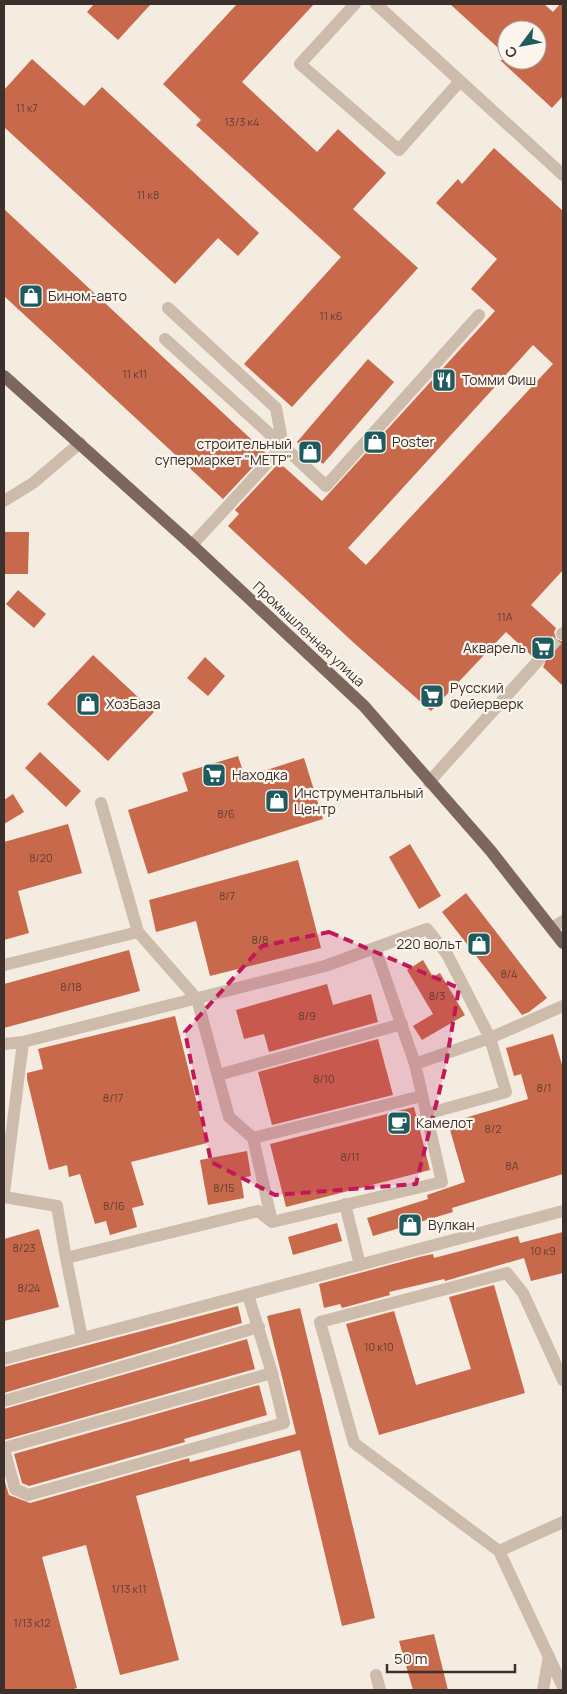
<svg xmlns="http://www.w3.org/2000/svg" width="567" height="1694" font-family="Manrope,sans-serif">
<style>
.building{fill:#c8694b;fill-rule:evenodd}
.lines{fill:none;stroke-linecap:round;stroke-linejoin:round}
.minor-tunnel{stroke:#cfc6bd;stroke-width:12;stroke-dasharray:12 6;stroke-linecap:butt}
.minor{stroke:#cdbbac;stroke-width:12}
.major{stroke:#7d675c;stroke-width:12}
.marked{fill:#c2185b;fill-opacity:0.2;stroke:#c2185b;stroke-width:4;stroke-dasharray:10 6;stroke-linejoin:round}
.labels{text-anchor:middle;stroke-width:4.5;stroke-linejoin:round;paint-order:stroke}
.number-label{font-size:11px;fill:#5e3e33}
.poi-label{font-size:14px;fill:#3b302b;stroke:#fbf5ee;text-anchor:start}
.street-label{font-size:14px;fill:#3b302b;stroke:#fbf5ee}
</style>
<rect width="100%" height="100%" fill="#f4ebe1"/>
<path class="building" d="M94,4H151L118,40L87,12Z
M237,4H314L242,82L317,152L338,129L386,173L353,209L418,268L292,407L244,364L341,257L196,125L201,120L163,84Z
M450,4H544L553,12L560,4H563V96L552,108L500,60H537V30H507V56Z
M32,59L84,106L102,87L259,233L238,256L218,238L175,284L4,127V90Z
M494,148L563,211V570L531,605L556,628L554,632L556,639L563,642V686L543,667L545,663L543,656L538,654L532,656L506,632L431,711L354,643L228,526L239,514L235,510L278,464L282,467L283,466L322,501L495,311L471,289L497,259L436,203L458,179L462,184ZM533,345L553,364L366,565L348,548Z
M4,209L266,453L223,499L4,296Z
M368,359L394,382L323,464L297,442Z
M4,532H29L28,574H4Z
M18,590L46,614L34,628L6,604Z
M93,655L154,712L108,761L47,704Z
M205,657L225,676L208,696L187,678Z
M40,752L81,791L66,807L25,768Z
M238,756L245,777L304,758L323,819L148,874L128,810L188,791L182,773Z
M13,794L24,812L4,824V800Z
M68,824L82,873L18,891L29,933L4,940V842Z
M410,844L441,896L419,909L389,857Z
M298,860L321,948L210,976L196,921L156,932L149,900Z
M466,893L547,998L529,1012L522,1015L442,912Z
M129,950L140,991L4,1028V984Z
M423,960L433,977L440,973L465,1015L422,1040L413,1026L433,1014L407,970Z
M327,984L333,1005L371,994L378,1022L269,1052L264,1034L244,1039L236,1010Z
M175,1016L207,1143L131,1162L144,1205L132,1208L137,1227L110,1235L106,1221L95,1224L80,1174L69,1177L67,1165L49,1170L27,1079V1073L43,1069L38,1049Z
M553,1034L563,1068V1174L452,1208L453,1212L373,1236L367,1218L428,1199L427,1195L465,1182L448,1123L528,1099L521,1074L514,1076L506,1048Z
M378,1039L393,1095L272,1125L258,1072Z
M414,1107L430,1170L286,1207L270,1144Z
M247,1151L251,1176L241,1178L244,1198L208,1205L200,1160Z
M337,1223L342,1241L293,1255L288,1237Z
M39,1229L59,1307L4,1321V1239Z
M563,1232V1273L531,1281L524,1258L445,1281L444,1279L389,1292L390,1295L342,1308L340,1304L324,1308L319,1284L419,1257L433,1254L434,1258L518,1236L520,1243Z
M494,1285L525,1393L379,1435L346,1324L394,1311L416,1385L471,1369L449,1297Z
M238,1306L242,1323L4,1393V1367Z
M300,1308L375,1618L342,1626L300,1450L136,1496L179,1660L120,1675L86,1545L42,1557L77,1688L70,1690H4V1479L9,1495L30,1503L189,1458L190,1462L296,1434L267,1316Z
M247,1339L255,1369L4,1440V1409Z
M259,1385L267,1415L184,1439L185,1442L29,1486L22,1483L14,1454Z
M434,1634L448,1690H413L399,1641Z"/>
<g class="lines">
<path class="minor-tunnel" d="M537,662L562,634"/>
<path class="minor" d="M355,4L300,64L399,150L460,81
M376,4L563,175
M168,308L276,408L283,446L326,486L479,315
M165,339L283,446L192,545
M4,501L33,483L80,443
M562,634L563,633
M429,782L537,662
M101,803L138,932L197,999L229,1117L253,1138L272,1222
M552,928L563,921
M375,948L415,1064
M4,965L138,932
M4,1044L23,1042L325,966L427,929L447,954L490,1038L506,1092L426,1114
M218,1075L402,1024
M253,1138L422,1096
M4,1193L23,1042
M4,1197L57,1206L66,1258L258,1211L272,1222L442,1182L415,1064L490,1038L563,1006
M345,1204L360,1265
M66,1258L82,1338
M4,1359L563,1211
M563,1380L523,1293L507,1273L320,1322L354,1443L499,1551L563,1522
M4,1401L259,1327
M4,1448L272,1373L248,1295
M4,1449L15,1489L28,1495L284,1423L272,1373
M499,1551L563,1687
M376,1675L380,1690
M543,1690L549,1656"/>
<path class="major" d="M4,376L192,545L364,706L490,850L563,943"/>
</g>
<path class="marked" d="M329,932L459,988L445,1069L416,1184L275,1195L211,1162L185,1032L262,946Z"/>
<defs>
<g id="shop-square" transform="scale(1.25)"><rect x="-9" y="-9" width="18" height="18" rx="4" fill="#1f5a5e" stroke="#fbf5ee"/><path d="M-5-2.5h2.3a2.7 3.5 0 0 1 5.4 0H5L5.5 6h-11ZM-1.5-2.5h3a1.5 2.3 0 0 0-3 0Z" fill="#fff"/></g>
<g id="restaurant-square" transform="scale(1.25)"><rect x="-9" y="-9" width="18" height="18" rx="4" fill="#1f5a5e" stroke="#fbf5ee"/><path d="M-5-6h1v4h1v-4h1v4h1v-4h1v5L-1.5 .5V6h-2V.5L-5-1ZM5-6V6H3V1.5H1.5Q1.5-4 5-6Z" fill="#fff"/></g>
<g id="supermarket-square" transform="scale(1.25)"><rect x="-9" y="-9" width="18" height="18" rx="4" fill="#1f5a5e" stroke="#fbf5ee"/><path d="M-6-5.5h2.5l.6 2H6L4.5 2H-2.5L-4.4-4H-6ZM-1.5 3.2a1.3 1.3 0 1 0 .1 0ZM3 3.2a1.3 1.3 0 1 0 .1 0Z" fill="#fff"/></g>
<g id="cafe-square" transform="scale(1.25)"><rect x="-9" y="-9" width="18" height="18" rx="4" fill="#1f5a5e" stroke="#fbf5ee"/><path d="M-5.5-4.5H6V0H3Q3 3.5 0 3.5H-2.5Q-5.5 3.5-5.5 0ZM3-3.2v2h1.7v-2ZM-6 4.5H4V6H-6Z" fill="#fff"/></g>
</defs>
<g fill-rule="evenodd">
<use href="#shop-square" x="31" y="296"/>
<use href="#restaurant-square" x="444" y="380"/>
<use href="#shop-square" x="375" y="442"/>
<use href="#shop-square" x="310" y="452"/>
<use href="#supermarket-square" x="543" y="648"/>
<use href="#supermarket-square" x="432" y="696"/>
<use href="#shop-square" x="88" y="704"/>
<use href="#supermarket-square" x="214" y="775"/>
<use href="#shop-square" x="277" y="801"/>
<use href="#shop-square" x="479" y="944"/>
<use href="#cafe-square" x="399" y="1123"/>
<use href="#shop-square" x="410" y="1225"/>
</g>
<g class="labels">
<g class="number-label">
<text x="27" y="112">11 к7</text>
<text x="242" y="126">13/3 к4</text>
<text x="148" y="199">11 к8</text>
<text x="331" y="320">11 к6</text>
<text x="135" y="378">11 к11</text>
<text x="505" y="621">11А</text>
<text x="226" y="818">8/6</text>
<text x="41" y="862">8/20</text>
<text x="227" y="900">8/7</text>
<text x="260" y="944">8/8</text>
<text x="509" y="978">8/4</text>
<text x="71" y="991">8/18</text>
<text x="437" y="1000">8/3</text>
<text x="307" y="1020">8/9</text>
<text x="324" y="1083">8/10</text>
<text x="544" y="1092">8/1</text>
<text x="113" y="1102">8/17</text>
<text x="493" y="1133">8/2</text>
<text x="350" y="1161">8/11</text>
<text x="512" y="1170">8А</text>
<text x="224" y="1192">8/15</text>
<text x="114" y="1210">8/16</text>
<text x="24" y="1252">8/23</text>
<text x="543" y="1255">10 к9</text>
<text x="29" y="1292">8/24</text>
<text x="379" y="1351">10 к10</text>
<text x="129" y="1593">1/13 к11</text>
<text x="32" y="1627">1/13 к12</text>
</g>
<g class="poi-label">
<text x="48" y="301">Бином-авто</text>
<text x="462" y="385">Томми Фиш</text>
<text x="392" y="447">Poster</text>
<text x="292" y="449" text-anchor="end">строительный<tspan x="292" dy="16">супермаркет "МЕТР"</tspan></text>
<text x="526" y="653" text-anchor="end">Акварель</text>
<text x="450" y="693">Русский<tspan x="450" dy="16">Фейерверк</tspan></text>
<text x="106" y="709">ХозБаза</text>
<text x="232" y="780">Находка</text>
<text x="294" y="798">Инструментальный<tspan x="294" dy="16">Центр</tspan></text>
<text x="462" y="949" text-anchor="end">220 вольт</text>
<text x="416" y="1128">Камелот</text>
<text x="428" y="1230">Вулкан</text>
</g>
<g class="street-label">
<text transform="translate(309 634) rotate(43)" y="5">Промышленная улица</text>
</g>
</g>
<rect width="567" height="1694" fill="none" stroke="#3b302b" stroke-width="10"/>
<g transform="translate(522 45) rotate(238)"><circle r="24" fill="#fbf5ee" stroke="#aea6a0"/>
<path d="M0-4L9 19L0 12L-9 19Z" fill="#1f5a5e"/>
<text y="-8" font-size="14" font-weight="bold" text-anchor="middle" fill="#3b302b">С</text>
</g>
<path d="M387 1664v8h128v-8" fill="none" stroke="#3b302b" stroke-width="2.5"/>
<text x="394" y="1664" font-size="15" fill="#3b302b" stroke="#fbf5ee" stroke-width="4" paint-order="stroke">50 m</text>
</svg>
